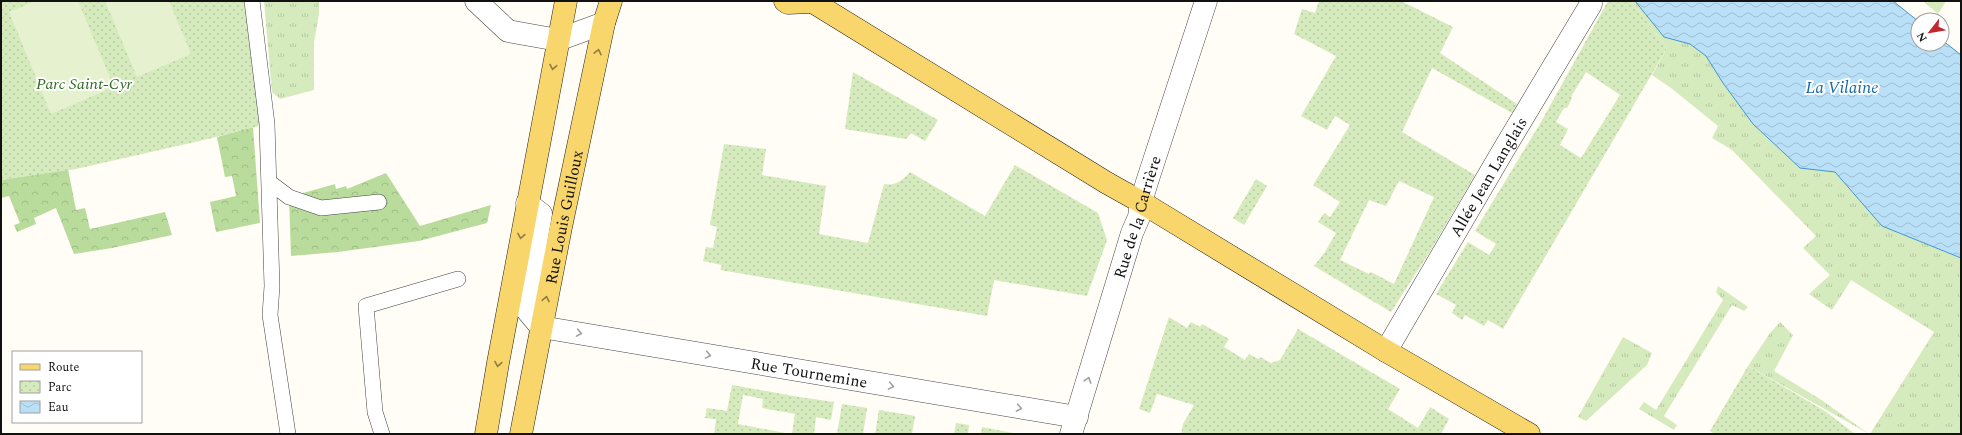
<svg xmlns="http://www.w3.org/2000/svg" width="1962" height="435" font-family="Spectral,serif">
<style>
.grass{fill:url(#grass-tufts)}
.forest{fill:url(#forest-crowns)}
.park{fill:url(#park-dots);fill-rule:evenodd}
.pitch{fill:#e6f2cf}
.water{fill:url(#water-waves);stroke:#3f96cf}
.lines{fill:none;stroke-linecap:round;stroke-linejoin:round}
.service-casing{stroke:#444;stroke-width:16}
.minor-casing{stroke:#444;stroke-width:23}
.primary-casing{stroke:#222;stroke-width:23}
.service{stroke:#fff;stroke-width:15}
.minor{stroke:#fff;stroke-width:22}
.primary{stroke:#f9d66b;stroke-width:22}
.oneway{stroke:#917d42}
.oneway2{stroke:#a0a0a0}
.labels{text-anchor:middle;stroke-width:4;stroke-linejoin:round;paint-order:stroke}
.park-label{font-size:16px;font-style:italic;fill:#2f6b1f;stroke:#fff}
.street-label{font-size:16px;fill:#111;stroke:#fff}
.water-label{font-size:17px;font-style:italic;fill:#1768a6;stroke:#fff}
</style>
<defs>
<pattern id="grass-tufts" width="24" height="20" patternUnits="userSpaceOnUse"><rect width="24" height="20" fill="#d5ebbd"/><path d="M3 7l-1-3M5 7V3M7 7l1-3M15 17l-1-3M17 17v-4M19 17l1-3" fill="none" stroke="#b6c8a1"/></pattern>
<pattern id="forest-crowns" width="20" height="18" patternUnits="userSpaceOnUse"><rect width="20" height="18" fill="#b9dc9c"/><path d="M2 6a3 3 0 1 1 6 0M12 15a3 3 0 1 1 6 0" fill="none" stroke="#9ebc85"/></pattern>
<pattern id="park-dots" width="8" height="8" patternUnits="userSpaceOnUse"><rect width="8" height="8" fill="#d5ebbd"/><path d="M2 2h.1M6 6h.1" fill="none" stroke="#b6c8a1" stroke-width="1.8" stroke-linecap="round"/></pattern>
<pattern id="water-waves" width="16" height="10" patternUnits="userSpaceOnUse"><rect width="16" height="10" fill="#b9e0f7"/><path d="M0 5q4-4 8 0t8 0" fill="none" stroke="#9ebfd3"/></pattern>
</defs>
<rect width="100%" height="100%" fill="#fffdf5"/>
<path class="grass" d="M264,1H319V14L314,42V90L280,99L272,92Z
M1631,1H1635L1664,37L1690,44L1706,56L1723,83L1753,124L1800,168L1835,172L1882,226L1961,258L1960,434H1870L1934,332L1851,280L1832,310L1809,294L1830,275L1803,248L1816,236L1732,150L1712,138L1718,126L1671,88L1652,75L1667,48Z
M1923,1H1946L1938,14Z
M1718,286L1748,307L1744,311L1732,305L1664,416L1677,425L1674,430L1639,409L1644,402L1656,410L1723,300L1716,292Z
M1780,322L1793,335L1774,371L1820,399L1869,434L1748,366L1770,333Z
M1623,337L1652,353L1647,365L1586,421L1578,417Z"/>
<path class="forest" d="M253,127L260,223L216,232L210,202L236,196L232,176L225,177L217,137Z
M68,169L76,210L85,208L90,229L165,212L172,235L112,248L74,254L56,208L34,218L36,224L17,232L14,225L20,223L9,196L1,198V180Z
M386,173L420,226L491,205L487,223L419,241L338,252L291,256L289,197L335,184L336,189L346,186L347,189Z"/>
<path class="park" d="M1,1H252L267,124L208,139L76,169L1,180Z
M1319,1H1401L1453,27L1440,53L1517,104L1512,113L1432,68L1402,132L1475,175L1429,253L1391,312L1314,266L1325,252L1336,233L1318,222L1324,213L1330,217L1340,202L1313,185L1350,125L1335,116L1327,130L1301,116L1336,56L1294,34L1302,9L1315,13ZM1399,181L1434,197L1394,284L1371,272L1369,274L1340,260L1369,200L1386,206Z
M1608,1H1631L1667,48L1503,329L1488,320L1484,326L1465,315L1462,320L1452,313L1456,305L1436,294L1468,242L1489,255L1496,244L1475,231L1541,122ZM1586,72L1620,95L1581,158L1560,145L1568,129L1556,122L1564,108H1567L1572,98L1571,97Z
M853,72L938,120L925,141L911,133L906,139L845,129Z
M724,144L766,149L762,175L826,186L819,234L868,243L884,184C896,186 902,181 910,172L985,216L1015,165L1098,213L1107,240L1087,296L994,280L987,316L720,270L722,265L703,261L706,247L713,248L717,227L710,225Z
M1256,179L1267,186L1244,225L1233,218Z
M1169,317L1187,328L1191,322L1200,327L1202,324L1229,339L1224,347L1245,360L1249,354L1258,359L1260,357L1271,363L1280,360L1298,329L1400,389L1388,409L1418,428L1430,407L1449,419L1441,434H1181L1183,424L1194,405L1157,394L1150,413L1139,409Z
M1748,366L1825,411L1855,434H1715L1710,431Z
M732,385L799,397L834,402L831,420L816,417L814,434H792L795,414L762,408L763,399L743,395L738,424L790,434H714L716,419L705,418L707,408L727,411Z
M842,404L867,408L863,434H837Z
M879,410L915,416L912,434H875Z
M956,423L969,425L968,434H954Z
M982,427L1018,434H981Z"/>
<path class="pitch" d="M36,1H78L114,87L51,114L9,12Z
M105,1H169L191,54L137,77Z"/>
<path class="water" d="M1635,1H1893L1918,21V44H1942V40L1961,55V258L1882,226L1835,172L1800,168L1753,124L1723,83L1706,56L1690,44L1664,37Z"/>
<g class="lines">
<g class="service-casing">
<path id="service" d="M252,1L267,124L272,286L270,315L288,434
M269,182L289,197L321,208L379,202
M382,434L375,412L366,306L458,279"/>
</g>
<g class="minor-casing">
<g id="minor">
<path d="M476,1L508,31L558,40L604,23"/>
<path id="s1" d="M527,203L541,214L525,308L541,327L1077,417"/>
<path id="s2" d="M1386,351L1504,149L1591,4"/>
<path id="s3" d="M1071,434L1132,233L1139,217L1141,202L1147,182L1206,1"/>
</g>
</g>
<g class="primary-casing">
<g id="primary">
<path d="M785,1L788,3L811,2"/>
<path d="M811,1L1107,183L1141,202L1386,351L1529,434"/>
<path d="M486,434L498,363L566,1"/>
<path id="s4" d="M521,434L561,227L604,23L611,1"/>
</g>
</g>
<use href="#service" class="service"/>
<use href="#minor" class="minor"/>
<use href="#primary" class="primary"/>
</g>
<defs><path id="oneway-chevron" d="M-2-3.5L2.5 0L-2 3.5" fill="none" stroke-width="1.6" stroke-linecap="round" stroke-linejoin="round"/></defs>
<g class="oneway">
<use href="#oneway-chevron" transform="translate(598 52) rotate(-78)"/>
<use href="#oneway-chevron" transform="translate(553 67) rotate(101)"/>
<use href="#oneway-chevron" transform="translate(521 236) rotate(100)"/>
<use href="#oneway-chevron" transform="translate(546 299) rotate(-79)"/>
<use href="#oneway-chevron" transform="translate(498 364) rotate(100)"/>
</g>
<g class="oneway2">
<use href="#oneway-chevron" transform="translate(579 333) rotate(10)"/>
<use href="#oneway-chevron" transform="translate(708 355) rotate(10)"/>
<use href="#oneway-chevron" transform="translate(1088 380) rotate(-73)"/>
<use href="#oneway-chevron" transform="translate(891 386) rotate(10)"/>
<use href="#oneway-chevron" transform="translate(1019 408) rotate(10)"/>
</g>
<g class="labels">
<g class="park-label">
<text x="84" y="89">Parc Saint-Cyr</text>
</g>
<g class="street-label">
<text dy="6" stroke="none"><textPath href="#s2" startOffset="202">Allée Jean Langlais</textPath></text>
<text dy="6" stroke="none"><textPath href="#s4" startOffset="221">Rue Louis Guilloux</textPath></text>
<text dy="6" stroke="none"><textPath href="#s3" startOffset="227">Rue de la Carrière</textPath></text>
<text dy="6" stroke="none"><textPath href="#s1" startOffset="410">Rue Tournemine</textPath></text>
</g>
<g class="water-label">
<text x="1842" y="93">La Vilaine</text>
</g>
</g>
<rect width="1962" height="435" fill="none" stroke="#111111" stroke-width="4"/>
<rect x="12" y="351" width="130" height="72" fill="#ffffff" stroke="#a0a0a0"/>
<rect x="20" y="364" width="20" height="6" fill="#f9d66b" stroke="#a0a0a0"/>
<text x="48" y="371" font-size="12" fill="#111111">Route</text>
<rect x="20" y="381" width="20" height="12" fill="url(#park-dots)" stroke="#a0a0a0"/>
<text x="48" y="391" font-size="12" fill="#111111">Parc</text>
<rect x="20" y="401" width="20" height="12" fill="url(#water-waves)" stroke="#a0a0a0"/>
<text x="48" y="411" font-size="12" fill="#111111">Eau</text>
<g transform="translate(1930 32) rotate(239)"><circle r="19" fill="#ffffff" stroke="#a0a0a0"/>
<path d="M0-3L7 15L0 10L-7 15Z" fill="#c4262e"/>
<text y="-6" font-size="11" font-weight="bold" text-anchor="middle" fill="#111111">N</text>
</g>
</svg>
